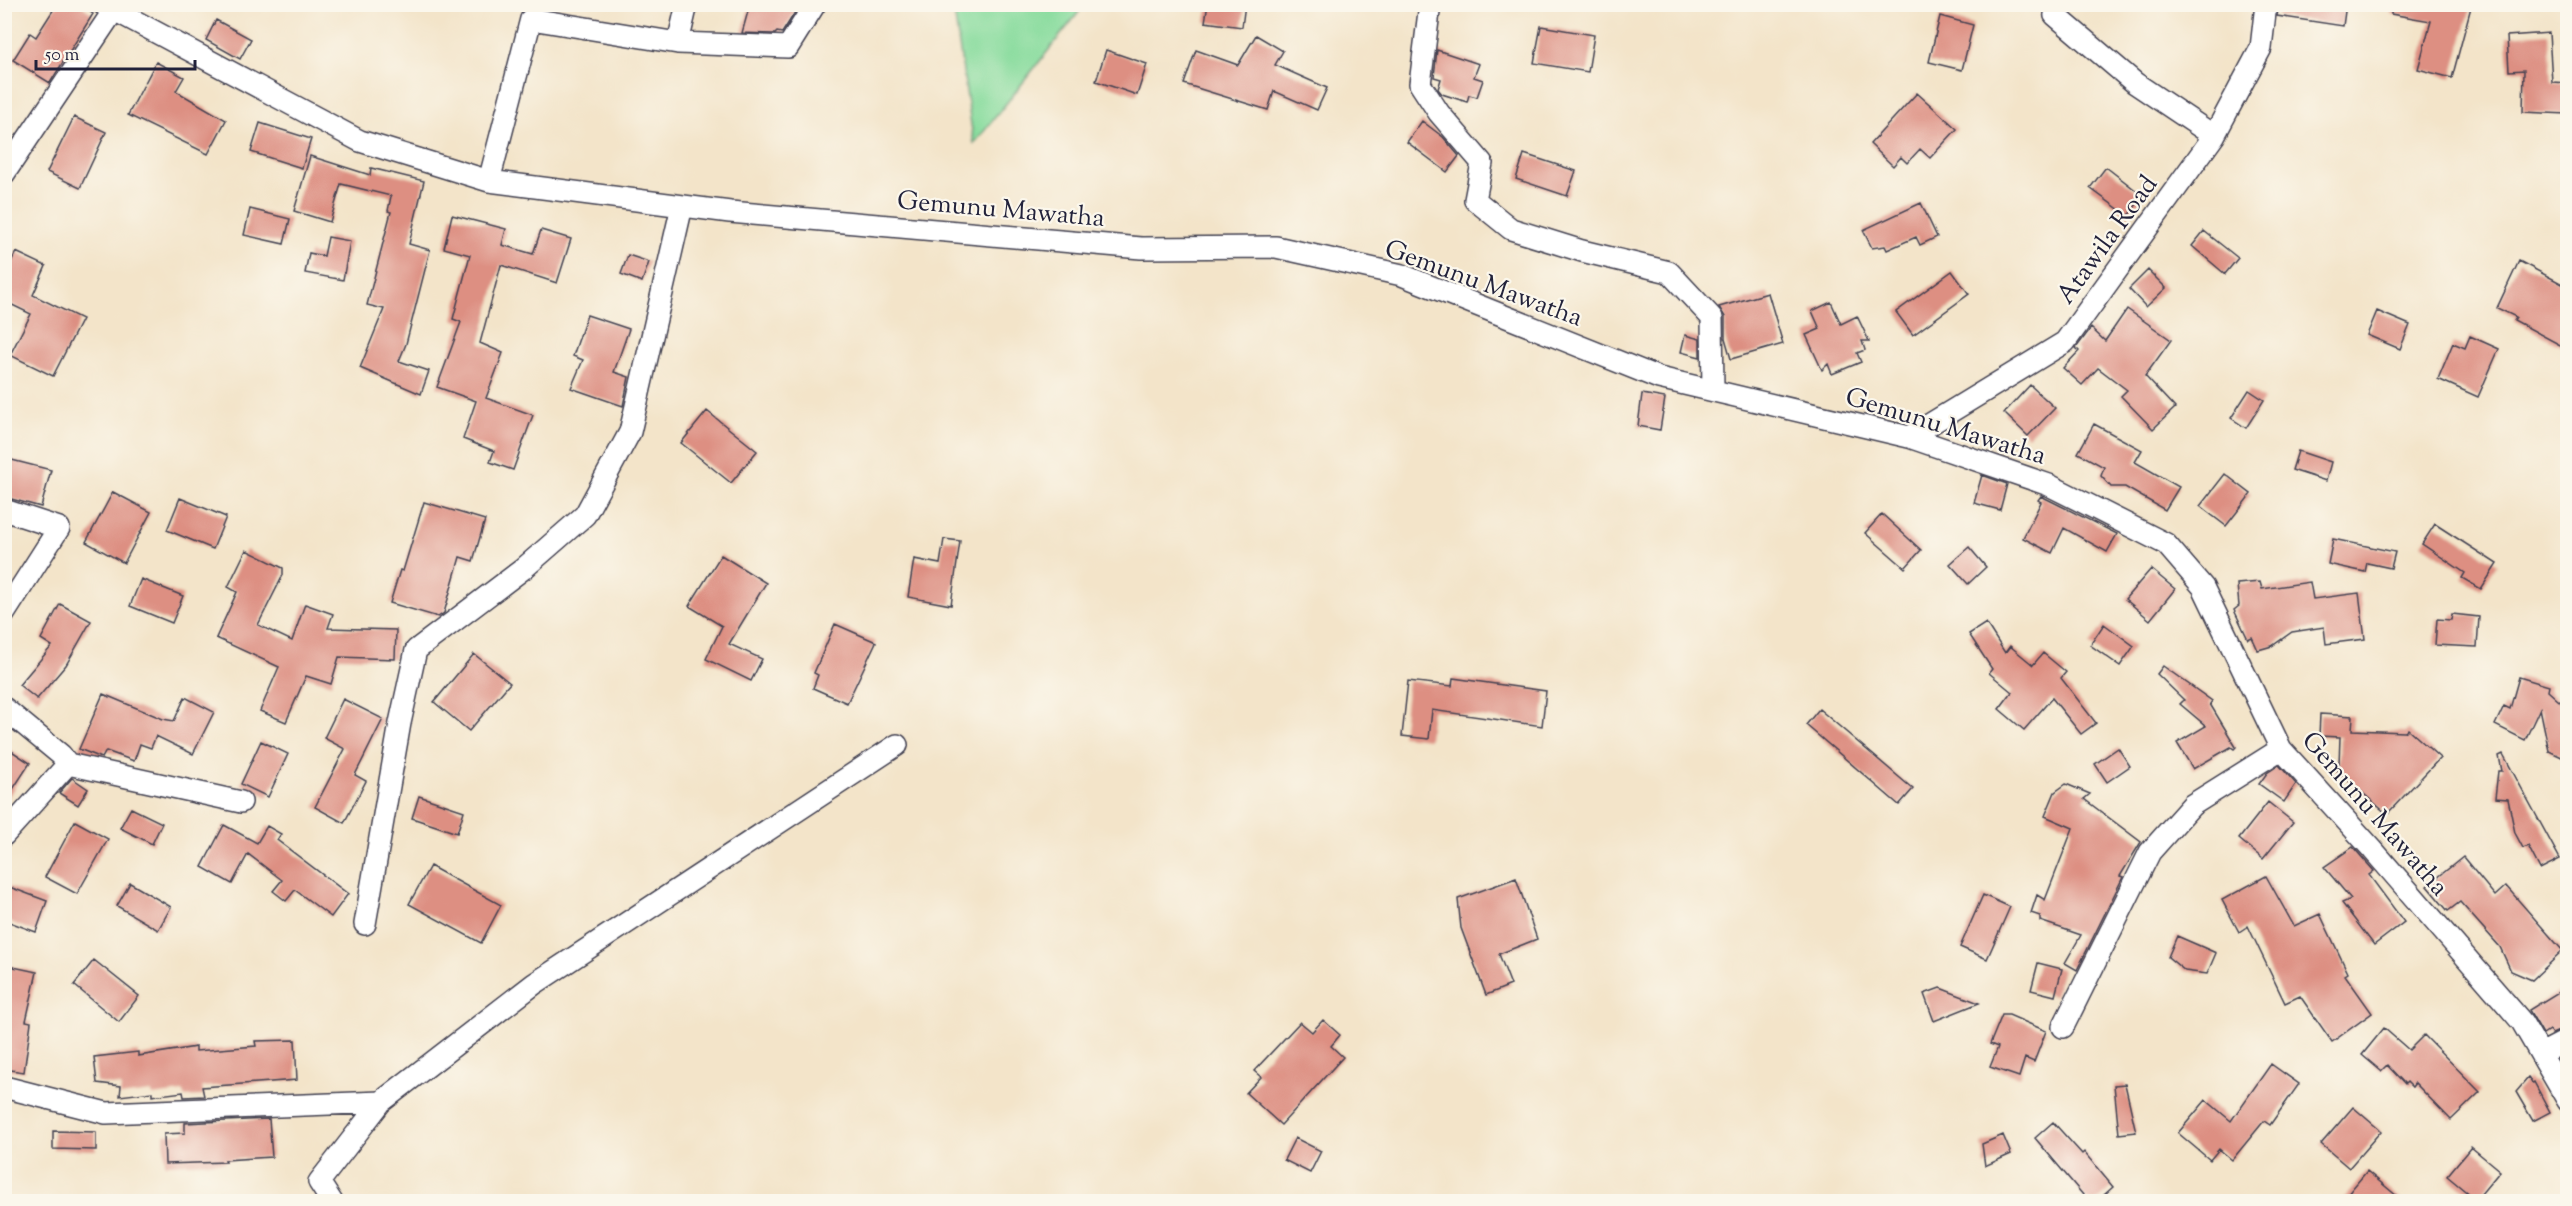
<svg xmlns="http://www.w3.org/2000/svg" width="2572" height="1206" font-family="'Sorts Mill Goudy',serif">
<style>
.green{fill:#89dc9e;stroke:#567f6c;stroke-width:1.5}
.building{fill:#dd8f82}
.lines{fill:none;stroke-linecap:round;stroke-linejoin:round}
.minor-casing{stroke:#413f50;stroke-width:24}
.minor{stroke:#fff;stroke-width:21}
.labels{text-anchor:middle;stroke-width:4.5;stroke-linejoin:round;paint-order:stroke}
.street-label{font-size:26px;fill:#22223b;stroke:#fbf7ec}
</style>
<rect width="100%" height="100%" fill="#fbf7ec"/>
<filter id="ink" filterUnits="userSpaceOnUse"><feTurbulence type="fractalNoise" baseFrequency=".0167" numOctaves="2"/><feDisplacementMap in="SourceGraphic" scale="12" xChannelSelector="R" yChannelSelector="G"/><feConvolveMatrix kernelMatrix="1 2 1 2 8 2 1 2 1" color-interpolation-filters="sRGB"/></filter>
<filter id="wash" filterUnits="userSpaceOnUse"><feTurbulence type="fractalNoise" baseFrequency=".008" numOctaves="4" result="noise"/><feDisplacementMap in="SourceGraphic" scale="24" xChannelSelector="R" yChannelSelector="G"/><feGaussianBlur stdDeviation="1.35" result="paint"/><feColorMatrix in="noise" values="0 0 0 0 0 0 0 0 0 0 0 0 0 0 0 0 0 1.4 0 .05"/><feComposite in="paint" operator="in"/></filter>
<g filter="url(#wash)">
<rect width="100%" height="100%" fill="#f3e4c9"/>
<path class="green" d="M953,5H1077L1079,12L974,144Z"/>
<g id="blocks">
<path class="building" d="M57,4H79L93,14L50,83L13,60L30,33L36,37Z
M750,4H796L794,14L782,33L777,32L775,34L742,33Z
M1208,4H1245L1242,27L1205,22Z
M2279,4H2346L2343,26L2277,16Z
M2391,4H2462L2471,7L2452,78L2418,69L2431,21L2391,14Z
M1940,16L1973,25L1962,70L1929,62Z
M216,20L251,39L240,59L206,40Z
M1541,26L1594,35L1588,72L1534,63Z
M2549,33L2552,82L2568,83V114L2523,112L2524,70L2509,71L2507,36Z
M1256,35L1283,51L1275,65L1327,88L1317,110L1274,91L1268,110L1184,84L1196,50L1238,65Z
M1106,50L1147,64L1137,95L1096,81Z
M1437,50L1479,64L1474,77L1483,80L1477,97L1469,95L1467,102L1442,94L1438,89L1441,79L1434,77Z
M156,62L184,77L176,91L226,120L208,154L128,115Z
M1917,93L1957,129L1930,158L1920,149L1907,163L1901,157L1893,166L1870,144Z
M74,117L106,132L80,188L47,172Z
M1422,121L1443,137L1459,156L1447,172L1407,142Z
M260,123L311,139L302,168L251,152Z
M1524,154L1576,171L1567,196L1516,179Z
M310,156L370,175L371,168L424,181L409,244L430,250L406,344L399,361L429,371L421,394L360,368L384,309L367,305L391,212L388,211L391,196L341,184L330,222L294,211Z
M2106,167L2143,196L2128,216L2090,188Z
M1921,203L1937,237L1920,245L1916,237L1887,250L1885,246L1872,248L1863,230Z
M250,209L290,219L284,244L244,235Z
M452,215L506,229L502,245L533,254L541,230L571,239L557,283L501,265L480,343L503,353L486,398L533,415L513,470L490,462L494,451L463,439L476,401L437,387L461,322L453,319L470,255L444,248Z
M2204,231L2238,258L2225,274L2192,246Z
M328,237L350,241L343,280L305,273L309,253L324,256Z
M16,252L46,266L33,295L82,319L53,376L10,355L31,314L4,301V276Z
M628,255L649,262L642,282L621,274Z
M2519,261L2568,287V336L2562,346L2514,320L2516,317L2497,308Z
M2148,270L2166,288L2146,307L2129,289Z
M1952,271L1969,294L1913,335L1896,312Z
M1768,293L1783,344L1731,359L1725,338V317L1719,307Z
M1831,302L1841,324L1857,316L1869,341H1862L1865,350L1857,353L1861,362L1832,374L1828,364L1822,370L1806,335L1820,329L1812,311Z
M2127,309L2171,340L2145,376L2175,408L2153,429L2121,396L2127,390L2098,368L2082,385L2063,368L2079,351L2076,348L2091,328L2105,341Z
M2377,311L2410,325L2400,349L2367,335Z
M587,315L629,329L614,372L629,377L623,406L571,388L583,360L573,356Z
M1685,335L1700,339V357L1681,352Z
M2470,336L2499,349L2478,397L2438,379L2453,343L2465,348Z
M2030,385L2055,408L2028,436L2004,413Z
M2249,390L2264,400L2246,428L2231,418Z
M1642,394L1665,398L1660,430L1638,426Z
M707,411L757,451L731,483L681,443Z
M2094,424L2142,450L2135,462L2179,487L2165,510L2125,487H2111L2101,476L2104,467L2078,453Z
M2298,451L2331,462L2326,481L2292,470Z
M4,458L51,470L41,507L4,497Z
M2225,474L2251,494L2226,526L2200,506Z
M1982,475L2007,484L2000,510L1974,503Z
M113,492L151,512L124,563L86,542Z
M2041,496L2117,534L2107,552L2064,528L2052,553L2023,538L2041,502L2038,500Z
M180,498L226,517L213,549L167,530Z
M424,502L485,520L473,561L460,557L444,613L438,617L390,603L400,570L403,571Z
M1882,514L1921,550L1905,568L1865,533Z
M2435,524L2497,564L2481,589L2462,578L2465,573L2422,544Z
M944,539L960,541L951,605L908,597L914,559L940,564Z
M2333,539L2395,552L2391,568L2367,563L2365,572L2328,564Z
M1969,547L1986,567L1968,584L1950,564Z
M246,550L283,568V575L258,625L292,641L305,604L333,614L328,628L396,630L395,659L339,657L331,684L306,676L286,722L260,711L279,667L216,638L237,592L228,587Z
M721,555L766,583L729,644L762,659L751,681L706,659L722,626L689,606Z
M2151,569L2175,589L2150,620L2125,599Z
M141,579L183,596L172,623L130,606Z
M2260,582L2262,589L2310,582L2313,599L2359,593L2365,639L2326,644L2324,627L2292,632L2272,646L2258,650L2252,637L2248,639L2234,610L2239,606L2237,584Z
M60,604L91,621L66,665L37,699L19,685L52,646L41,639Z
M2452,614L2479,617L2477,647L2435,645L2437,619L2451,620Z
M1986,623L2005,653L2010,646L2033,665L2043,653L2066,672L2061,678L2096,723L2081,734L2052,698L2024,730L1999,709L2012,692L1989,673L1992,669L1969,634Z
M835,624L876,642L847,703L813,688L818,675L814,673Z
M2104,624L2134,646L2120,666L2090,645Z
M474,654L510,683L469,731L434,702Z
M2163,666L2212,701L2210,704L2236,747L2234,749L2231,747L2193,769L2177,743L2206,726L2180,704L2184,700L2157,674Z
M2519,677L2549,686L2548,691L2568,709V760L2549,751L2540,708L2525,740L2495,725L2504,706L2510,709Z
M1453,678L1546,691L1542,726L1432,710L1429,739L1402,736L1408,681L1452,686Z
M103,694L163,719L174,721L185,697L214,712L193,754L156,736L151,748L140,744L134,761L106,751L102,758L79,749Z
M343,699L383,719L355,775L366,781L344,823L315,807L345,749L324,738Z
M1819,709L1913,789L1899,805L1806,725Z
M2320,714L2353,716L2352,730L2405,732L2408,729L2440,758L2387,814L2335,769L2339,764L2340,737L2319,736Z
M261,741L288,754L268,797L241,784Z
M4,746L30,763L4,803Z
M2118,748L2130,766L2107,782L2095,764Z
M2503,754L2560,859L2540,869L2528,846L2523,848L2515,833L2508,799L2495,798L2498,771H2502L2499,756Z
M2279,765L2296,784L2284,802L2259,784L2267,773Z
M72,778L88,789L78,805L59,793Z
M2066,784L2090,794L2084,799L2141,842L2120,876L2123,877L2077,970L2065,963L2081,935L2040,921V916L2031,913L2037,895L2045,900L2073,828L2045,816L2055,792Z
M419,796L464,811L457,833L412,818Z
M2268,802L2293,822L2263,859L2239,839Z
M131,808L162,823L152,844L120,828Z
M75,821L108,839L77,894L45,877Z
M224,825L257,843L267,826L281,834L277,840L348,894L331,917L295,890L286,901L273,891L282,880L248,854L232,884L202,867Z
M2353,847L2374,871L2369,875L2404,922L2374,945L2342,903L2351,899L2324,867Z
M2463,857L2495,896L2506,886L2563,951L2532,980L2511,971L2500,947L2460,902L2448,911L2427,886Z
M430,866L501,905L481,943L409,904Z
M2266,876L2294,926L2320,914L2348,973L2345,975L2372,1013L2332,1042L2300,996L2285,1003L2248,926L2239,932L2222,900Z
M1516,878L1537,939L1499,954L1511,985L1486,995L1461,928L1458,899Z
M130,883L171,907L158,930L117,906Z
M4,885L47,901L36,932L4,920Z
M1983,895L2010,907L1987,959L1960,947Z
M2177,936L2216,953L2207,974L2185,971L2168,957Z
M94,960L139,996L119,1022L74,985Z
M2038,963L2062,969L2055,996L2031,990Z
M4,965L37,972L26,1021L31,1022L24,1072L4,1069Z
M2568,986V1027L2552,1034L2549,1030L2543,1034L2529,1010Z
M1940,988L1979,1003L1934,1021L1924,994Z
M2002,1015H2009L2046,1031L2034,1062L2025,1058L2019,1077L1990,1067L1998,1047L1990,1044Z
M1323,1020L1340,1035L1331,1046L1343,1057L1281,1125L1246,1093L1261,1077L1254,1071L1300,1022L1312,1032Z
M2384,1028L2409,1050L2424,1035L2480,1092L2451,1120L2415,1083L2412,1087L2407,1082L2405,1084L2387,1065L2381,1071L2362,1055Z
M295,1040L297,1080L202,1087L204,1096L184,1097L183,1092L152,1096V1092L120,1096L121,1086L97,1083L94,1057L138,1052V1056L196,1047V1051L256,1046L255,1041Z
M2271,1064L2299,1084L2270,1125L2264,1121L2232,1160L2219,1149L2210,1160L2178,1133L2206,1100L2231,1121Z
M2528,1078L2532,1083L2534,1082L2550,1112L2533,1121L2516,1092Z
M2125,1084L2136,1132L2119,1134L2114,1085Z
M2353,1107L2381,1131L2349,1168L2321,1144Z
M269,1119L272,1157L225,1160L226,1162L165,1164L164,1134L185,1133V1123Z
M2053,1122L2082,1154L2084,1152L2113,1187L2096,1202H2089L2035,1138Z
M53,1131L96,1132V1150L53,1149Z
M2003,1135L2011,1154L1985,1166L1982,1144Z
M1295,1138L1321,1151L1310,1173L1284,1160Z
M2471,1147L2500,1171L2476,1200L2447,1176Z
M2367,1171L2404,1202H2341Z"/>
</g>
</g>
<g filter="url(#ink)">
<use href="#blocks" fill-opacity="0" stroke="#413f50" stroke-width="1.5"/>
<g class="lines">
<g class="minor-casing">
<path id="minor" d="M103,4L360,141L489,181L730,212L1141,248L1276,247L1402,275L1659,378L1909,437L2049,485L2166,544L2203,587L2281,749L2373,850L2522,1022L2568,1101
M1430,4L1420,84L1439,113L1482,163L1475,200L1511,229L1582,251L1669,272L1712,318L1713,390
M2059,4L2055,15L2135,83L2214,136
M678,43L687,4
M4,174L114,10
M489,181L531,19L678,43L788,47L815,4
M1909,437L2065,342L2214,136L2261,48L2266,4
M4,510L59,528L4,614
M4,708L61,755L68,764
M4,835L68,764L241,802
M365,924L400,723L416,650L523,569L585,515L630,432L682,206
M2063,1027L2150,852L2192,805L2281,749
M2541,1054L2568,1040
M4,1087L106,1113L381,1102L534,984L897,745
M332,1202L319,1182L381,1102"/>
</g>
<use href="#minor" class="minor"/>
</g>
</g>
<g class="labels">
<g class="street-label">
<text transform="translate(1001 208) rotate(5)" y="9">Gemunu Mawatha</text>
<text transform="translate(2106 239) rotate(-54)" y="9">Atawila Road</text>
<text transform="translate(1484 282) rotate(20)" y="9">Gemunu Mawatha</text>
<text transform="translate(1946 425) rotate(17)" y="9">Gemunu Mawatha</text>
<text transform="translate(2376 813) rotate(49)" y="9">Gemunu Mawatha</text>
</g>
</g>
<rect width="2572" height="1206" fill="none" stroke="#fbf7ec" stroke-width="24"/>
<path d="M36 60v9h159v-9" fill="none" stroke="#22223b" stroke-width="3"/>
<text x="45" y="60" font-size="18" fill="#22223b" stroke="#fbf7ec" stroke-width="4.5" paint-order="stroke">50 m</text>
</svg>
